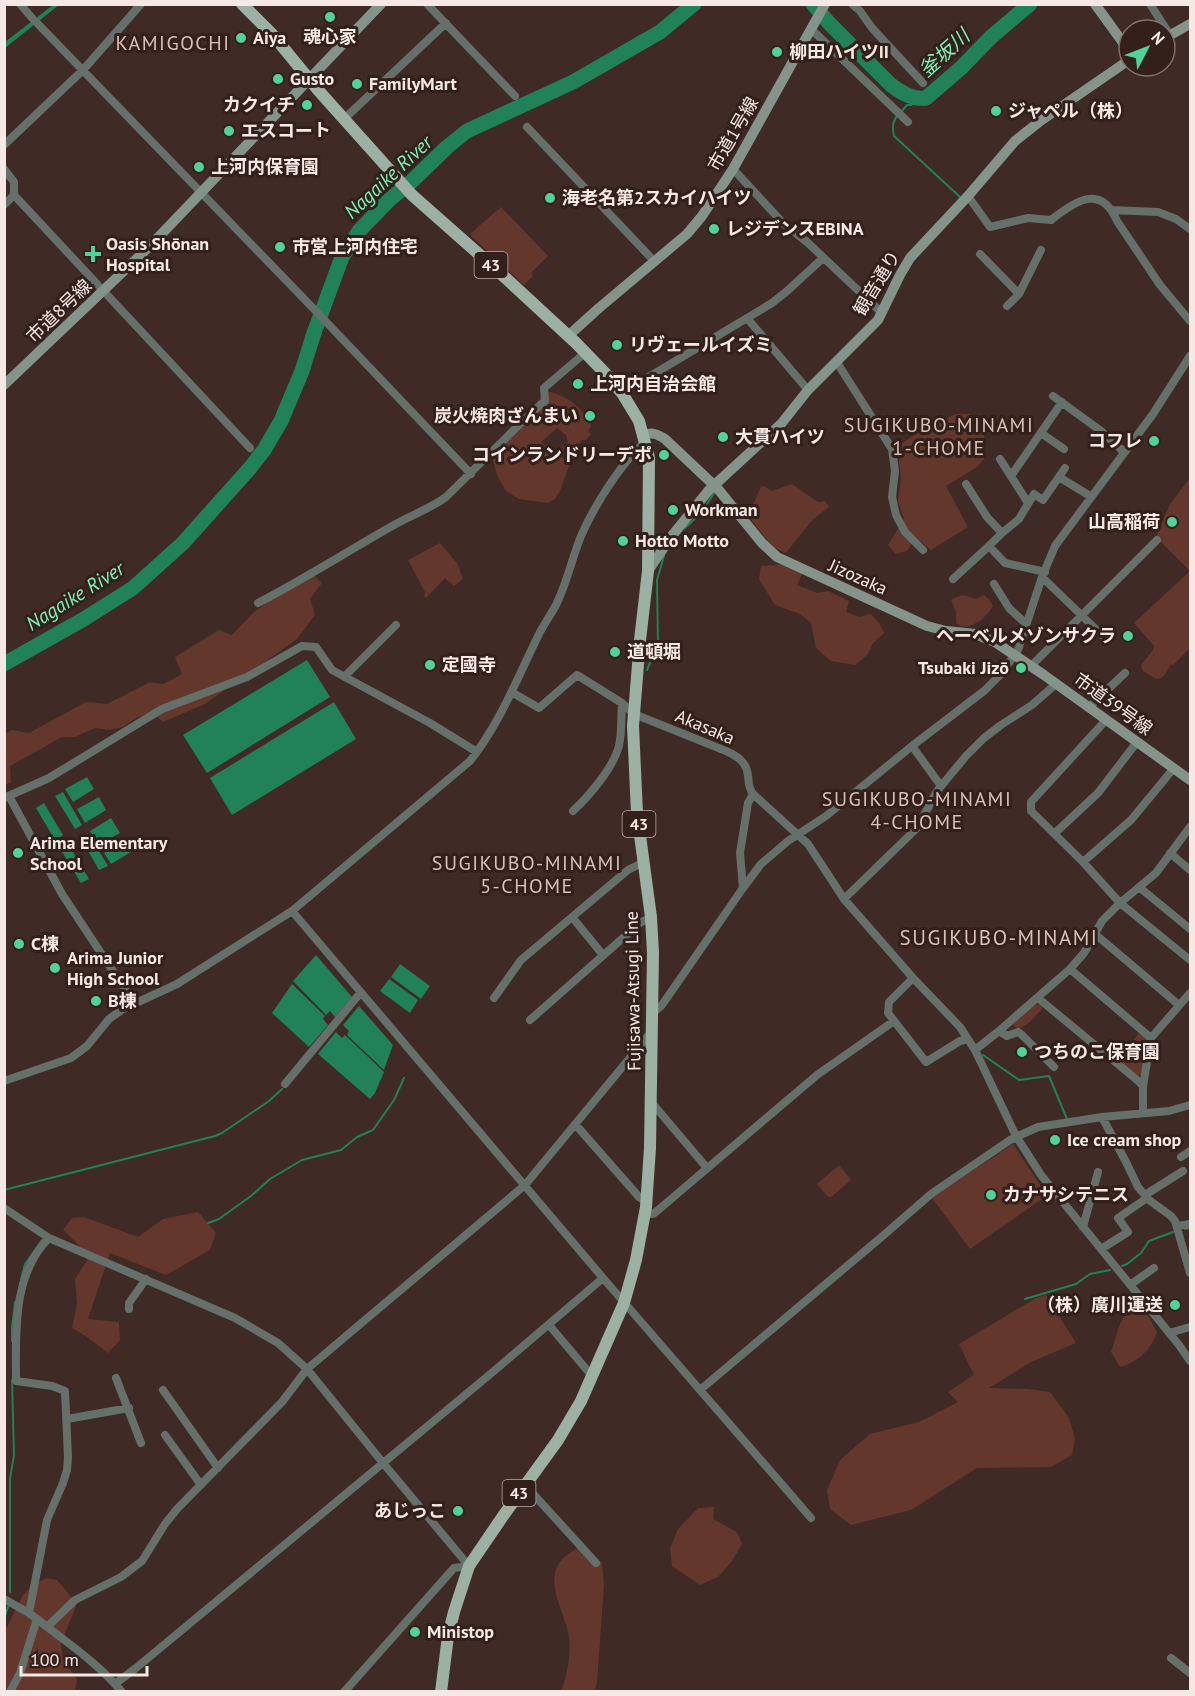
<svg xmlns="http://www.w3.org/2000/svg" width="1195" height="1696" font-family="'PT Sans','Noto Sans JP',sans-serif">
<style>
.green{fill:#64372c}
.water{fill:#218159}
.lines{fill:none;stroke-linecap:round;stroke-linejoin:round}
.stream{stroke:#218159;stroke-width:2}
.river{stroke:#218159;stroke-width:15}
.street{stroke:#66706b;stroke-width:8}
.secondary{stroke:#84948b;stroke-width:10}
.primary{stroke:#9cb0a4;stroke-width:12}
.poi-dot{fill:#50d398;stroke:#34201b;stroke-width:2}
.labels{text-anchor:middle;stroke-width:6;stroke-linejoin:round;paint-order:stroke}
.shield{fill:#34201b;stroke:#bcaca8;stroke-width:1.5}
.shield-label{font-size:16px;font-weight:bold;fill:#f6e8e4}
.poi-label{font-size:18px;font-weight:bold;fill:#f6e8e4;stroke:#34201b;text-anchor:start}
.street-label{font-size:18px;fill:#f6e8e4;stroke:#34201b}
.neighbourhood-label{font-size:20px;letter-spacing:1.5px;fill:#dabfb8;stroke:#34201b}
.water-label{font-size:20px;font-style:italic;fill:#7af3b9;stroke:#34201b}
.quarter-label{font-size:21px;letter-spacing:1.5px;fill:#dabfb8;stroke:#34201b}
</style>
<rect width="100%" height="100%" fill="#3f2a25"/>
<path class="green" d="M501,207L548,256L531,273L533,276L524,285L471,236V233Z
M546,391C564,394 585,408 591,426L588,431L591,434L586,440H582L574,448L571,459L563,455L558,450L568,442L566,435L557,428L541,442L562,458L570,463L560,491L555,499L548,503L519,499L505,490L497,475L493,460L502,445Z
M956,414H970L978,422L984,434V459L977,467L946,486L968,527L931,550L916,537L907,551L896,554L888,545L904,519L898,501L901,477L899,461L901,444L936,420L945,419Z
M1190,478V651L1188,650L1173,665L1171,664C1166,672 1166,678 1156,679L1143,671L1141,665L1153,650L1154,646L1134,623L1190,571L1156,537L1170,504Z
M792,484L818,502L825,501L829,507L812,520L786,553L773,547L748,516L761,487L764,486L772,491Z
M440,543L457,563L463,579L454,586L445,578L426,598L424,597L425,592L408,560Z
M784,564L803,572L797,585L817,593L828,591L849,601L846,612L859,617L871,614L879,623L884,633L873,643L867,655L855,665L831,661L816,648L811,623L800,614L775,605L759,579L761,566Z
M311,572L322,583L310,599L315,615L297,639L205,704L163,722L152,713L136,718L123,727L109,730L95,728L75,737H62L10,766L11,782L5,785V734L11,730L29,733L86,702L107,704L150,682L163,684L182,674L175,657L219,630L232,635L254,612Z
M963,595L976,599L984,595L989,599L993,606C987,617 968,634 956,623V612L951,600L954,598Z
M1040,1004L1043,1008L1030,1022L1019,1029L1012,1025L1034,1005Z
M1141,1031L1147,1038V1041L1141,1075L1136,1076L1117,1059Z
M1013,1144L1046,1194L1045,1197L970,1249L932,1198Z
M839,1165L851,1180L831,1197H828L817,1184Z
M198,1212L216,1233L210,1250L166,1275L110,1253L88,1319L119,1322L120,1340L108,1353L87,1337L72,1328L77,1304L75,1279L90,1256L63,1230L72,1218L84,1217L138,1237L163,1219Z
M1046,1295L1076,1343L1031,1362L989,1388L1028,1389L1050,1392L1069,1418L1075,1439L1072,1455L1051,1467L977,1468L911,1510L851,1525L830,1509L827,1490L840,1460L870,1434L919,1422L958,1402L948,1392L974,1375L959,1344L1036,1298Z
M1137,1305L1149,1317L1157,1332C1151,1350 1138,1362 1120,1367L1111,1352C1117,1336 1120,1311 1137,1305Z
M714,1507L713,1519L737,1532L742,1544L732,1561L718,1577L700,1585L672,1566L670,1548L678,1529L698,1508Z
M583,1545L602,1563L604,1584L597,1683L594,1691H561C567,1676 571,1654 569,1637C565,1610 539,1577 567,1555C572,1551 578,1548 583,1545Z
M46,1578L57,1580L69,1594L76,1606L61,1644L63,1659L77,1679L75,1691H5L4,1633L23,1595L32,1586Z"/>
<path class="water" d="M53,5H59L5,48V42Z
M307,660L330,697L207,773L183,735Z
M334,702L356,739L232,815L210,778Z
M87,777L94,789L73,802L65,789Z
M63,792L82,825L75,829L55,796Z
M99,797L106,810L85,823L77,809Z
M44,803L63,835L55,840L36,808Z
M111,818L120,833L98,845L90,831Z
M88,833L108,866L99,870L80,837Z
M125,841L131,852L111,864L104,853Z
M69,845L89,879L81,883L61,850Z
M316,955L352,997L335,1017L330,1011L326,1015L293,981Z
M400,964L430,986L421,999L391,977Z
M389,979L418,1000L410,1013L380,991Z
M292,984L325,1016L323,1019L328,1025L309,1047L272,1013Z
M359,1006L393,1045L384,1070L347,1035L349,1031L343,1025Z
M336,1032L342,1038L345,1035L384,1072L375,1093L370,1099L318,1054Z"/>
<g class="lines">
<path class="stream" d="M901,112L907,105H911L919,99
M897,116C892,122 892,128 894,136L960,197
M685,528L702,512L714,493
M647,670L658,643L657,580L664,556
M983,1055L1019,1080L1049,1076L1067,1119
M4,1190L215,1136L222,1133L269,1101L282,1089
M208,1223L219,1219L251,1196L270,1179L302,1160L341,1150L357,1137L373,1130L394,1100L404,1078
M1185,1229L1190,1228
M1122,1266L1127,1264L1141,1253L1149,1241L1173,1232
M21,1279L25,1264L42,1240
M1025,1299L1076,1284L1090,1274L1110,1270
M12,1341V1327L15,1302
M10,1592V1479L14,1455L12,1380
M4,1619L8,1607"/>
<path class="river" d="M813,4L829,23L891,85C900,92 914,100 926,98L961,68L991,37L1030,4
M4,664L84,619L133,588L183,543L250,468L264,450L281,421L302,371L314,333L342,257L359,231L389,200L411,182L447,147L467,131L573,82L660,32L694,4"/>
<path class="street" d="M20,4L33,19
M427,4L515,96
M852,4L860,11L872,28L923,83
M1150,4L1170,35
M37,23L311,306L471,474
M811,29L908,122
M344,119L446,23
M527,127L655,262
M4,145L83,70L141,4
M4,169L14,182V195L250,448
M733,169L783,223L807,242L882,313
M968,196L990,227L1028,218L1051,220C1075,201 1101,183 1117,221L1160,285L1190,321
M4,205L14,195
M1112,210L1158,212L1176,219L1190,229
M980,254L1019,294
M1007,306L1019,294L1041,250
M747,318L808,390
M836,361L892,449L895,471L892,497L896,515L905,532L923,550
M622,393L772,303L786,292L823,258
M1053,396L1101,431L1124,452
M1041,433L1064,449
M1000,459L1028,503
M1011,476L1062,402
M1059,477L1090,496
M966,484L987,517L1002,533L1019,519L1034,494L1043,500L1065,468
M1002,533L989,546L1005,563L1045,572
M1042,577L1108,641
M953,579L989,546
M994,584L1009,608L1026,624
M258,603C304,579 348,551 394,525C411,515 430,509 446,497L530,414L545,401L544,388L586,352
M1031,666L1157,540
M345,676L396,625
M513,693L539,708L577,675L622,703L634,714L726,751C737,756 747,762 748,776C749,783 748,787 753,794L808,844L844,899L913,978L960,1027L975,1050L1016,1136L1041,1175L1179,1345L1190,1361
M1089,707L1125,673
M1106,720L1031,802V811L1083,862L1120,903L1190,960
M912,746L941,786
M9,796L62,894L134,1003
M4,798L49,778L162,709L247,677L302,646L316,647L332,670L430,723L477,752
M573,811C590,795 613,768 619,746C622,732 621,717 622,703
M1055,833L1098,793L1137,742
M1170,853L1190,870
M1083,862L1131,820L1174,768
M1139,887L1190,929
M743,888L740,853L748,803L753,794
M844,899L917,828L937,791L966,756L984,738L1001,725L1032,705L1056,684
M292,911L603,1278L811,1518
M572,917L603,955
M1095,934L1179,1005
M1070,969L1151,1038
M913,978L889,1002L888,1013L926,1062L960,1041L968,1039
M494,998L521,960L628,870L644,862
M1038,998L1137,1080L1143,1086
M653,1013L662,1005L743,888L761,864L788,841L826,816L912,746L984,691L1001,674L1018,650L1042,577L1055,546L1153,414L1190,356
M530,1020L640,923L651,917
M999,1031L1007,1036L1018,1032L1021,1034L1054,1067
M975,1050L999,1031L1070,969L1084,953L1102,921L1120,903L1156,873L1190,827
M4,1081L71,1058L87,1046L109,1019L123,1009L177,984L292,911L470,761C501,722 518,676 540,632C545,623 551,614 556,605C567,583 572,558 581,536C594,506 621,463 645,442
M285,1084L361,992
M652,1103L707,1168
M1143,1113V1086L1151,1038L1190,993
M1102,1117L1126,1162L1138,1187L1149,1200L1171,1216L1175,1221L1190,1273
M575,1124L639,1197L647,1202
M1181,1157L1190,1151
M1145,1195L1183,1171
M4,1208L49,1238L235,1318L278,1343L307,1369L383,1463L469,1566
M645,1212L653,1214L657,1211L817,1075L894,1021
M1177,1226L1190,1224
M1083,1227L1098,1172
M1101,1249L1128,1232L1118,1218L1147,1198
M1130,1285L1154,1268
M129,1309V1303L146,1279
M549,1325L592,1376
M1169,1333L1190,1327
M116,1378L141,1443
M163,1390L218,1468
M700,1390L885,1234L931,1194L1010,1140L1038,1127L1102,1117L1169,1111L1190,1105
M67,1419L129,1408
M165,1435L201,1485
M525,1485L596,1563
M4,1599L29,1613L37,1619C66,1642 98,1663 122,1692
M29,1613L47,1520L63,1483L67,1470L68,1457L65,1391L52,1386L16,1381C16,1332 12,1275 49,1238
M47,1627L75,1600L121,1577L142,1561L165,1524L177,1509L282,1402L307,1369L525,1185L652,1031
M1171,1658L1190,1673
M115,1684L136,1668L494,1371L603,1278
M10,1692L20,1673L37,1619
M344,1692L454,1568L469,1566"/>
<path class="secondary" d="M1095,4L1129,51
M1165,38L1190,24
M568,336L599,308L687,234L702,216L733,169L825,4
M4,385L150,246L381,4
M644,435C653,432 657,434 665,439L718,489L762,543L777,557L927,626L946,631L975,634L995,642L1044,675L1190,780
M648,571L671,537L709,490L781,424L808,390L878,320L900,275L910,258L968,196L1015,141L1039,122L1129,60"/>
<path class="primary" d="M242,4L272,34L318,90L412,195L498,271L576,343L604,372L622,393L639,421L649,458L648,571L640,640L633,726L637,813L651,917L653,953L650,1148L646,1207L636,1260L624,1303L581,1401L558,1440L503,1516L469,1566L454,1612L448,1636L441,1692"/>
</g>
<g class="poi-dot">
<circle cx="330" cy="17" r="6"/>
<circle cx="241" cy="38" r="6"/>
<circle cx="777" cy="52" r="6"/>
<circle cx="278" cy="79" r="6"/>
<circle cx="357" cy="84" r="6"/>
<circle cx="307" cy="105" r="6"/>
<circle cx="996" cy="111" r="6"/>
<circle cx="229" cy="131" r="6"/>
<circle cx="199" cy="167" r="6"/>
<circle cx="550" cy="198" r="6"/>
<circle cx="714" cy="229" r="6"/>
<circle cx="280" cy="247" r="6"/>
<path d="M90 245h6v6h6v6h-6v6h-6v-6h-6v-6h6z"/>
<circle cx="617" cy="345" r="6"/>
<circle cx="578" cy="384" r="6"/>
<circle cx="590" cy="416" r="6"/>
<circle cx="723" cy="437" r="6"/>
<circle cx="1154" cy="441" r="6"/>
<circle cx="664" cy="455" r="6"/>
<circle cx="673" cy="510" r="6"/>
<circle cx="1172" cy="522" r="6"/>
<circle cx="623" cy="541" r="6"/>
<circle cx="1128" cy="636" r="6"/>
<circle cx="615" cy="652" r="6"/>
<circle cx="430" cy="665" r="6"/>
<circle cx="1021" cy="668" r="6"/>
<circle cx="18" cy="853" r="6"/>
<circle cx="19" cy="944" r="6"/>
<circle cx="55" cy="968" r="6"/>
<circle cx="96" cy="1001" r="6"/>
<circle cx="1022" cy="1052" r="6"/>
<circle cx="1055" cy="1140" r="6"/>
<circle cx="991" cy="1195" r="6"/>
<circle cx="1175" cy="1305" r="6"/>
<circle cx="458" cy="1511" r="6"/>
<circle cx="415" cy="1632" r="6"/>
</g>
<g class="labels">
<g class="shield">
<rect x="474.5" y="252" width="33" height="26" rx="4.5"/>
<rect x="622.5" y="811" width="33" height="26" rx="4.5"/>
<rect x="502.5" y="1480" width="33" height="26" rx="4.5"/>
</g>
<g class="shield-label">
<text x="491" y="271">43</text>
<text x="639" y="830">43</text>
<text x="519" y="1499">43</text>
</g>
<g class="poi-label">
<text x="330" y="43" text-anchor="middle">魂心家</text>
<text x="253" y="44">Aiya</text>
<text x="789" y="58">柳田ハイツII</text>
<text x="290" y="85">Gusto</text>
<text x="369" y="90">FamilyMart</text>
<text x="295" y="111" text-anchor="end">カクイチ</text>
<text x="1008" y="117">ジャペル（株）</text>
<text x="241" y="137">エスコート</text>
<text x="211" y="173">上河内保育園</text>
<text x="562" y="204">海老名第2スカイハイツ</text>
<text x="726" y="235">レジデンスEBINA</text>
<text x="106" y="250">Oasis Shōnan<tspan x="106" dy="21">Hospital</tspan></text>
<text x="292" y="253">市営上河内住宅</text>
<text x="629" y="351">リヴェールイズミ</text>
<text x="590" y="390">上河内自治会館</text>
<text x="578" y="422" text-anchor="end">炭火焼肉ざんまい</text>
<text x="735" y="443">大貫ハイツ</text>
<text x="1142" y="447" text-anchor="end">コフレ</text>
<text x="652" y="461" text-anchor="end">コインランドリーデポ</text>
<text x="685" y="516">Workman</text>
<text x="1160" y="528" text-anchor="end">山高稲荷</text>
<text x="635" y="547">Hotto Motto</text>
<text x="1116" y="642" text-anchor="end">ヘーベルメゾンサクラ</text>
<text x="627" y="658">道頓堀</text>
<text x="442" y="671">定國寺</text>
<text x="1009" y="674" text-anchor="end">Tsubaki Jizō</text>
<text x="30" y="849">Arima Elementary<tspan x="30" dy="21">School</tspan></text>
<text x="31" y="950">C棟</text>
<text x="67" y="964">Arima Junior<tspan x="67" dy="21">High School</tspan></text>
<text x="108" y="1007">B棟</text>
<text x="1034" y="1058">つちのこ保育園</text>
<text x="1067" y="1146">Ice cream shop</text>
<text x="1003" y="1201">カナサシテニス</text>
<text x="1163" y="1311" text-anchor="end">（株）廣川運送</text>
<text x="446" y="1517" text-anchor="end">あじっこ</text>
<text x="427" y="1638">Ministop</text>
</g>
<g class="street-label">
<text transform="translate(733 134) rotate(-60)" y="6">市道1号線</text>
<text transform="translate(877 283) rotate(-59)" y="6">観音通り</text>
<text transform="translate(59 311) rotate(-44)" y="6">市道8号線</text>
<text transform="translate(858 577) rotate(24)" y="6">Jizozaka</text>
<text transform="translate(1113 704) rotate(36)" y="6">市道39号線</text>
<text transform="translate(705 727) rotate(23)" y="6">Akasaka</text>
<text transform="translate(633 991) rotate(-91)" y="6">Fujisawa-Atsugi Line</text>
</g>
<g class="neighbourhood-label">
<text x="173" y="50">KAMIGOCHI</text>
<text x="939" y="432">SUGIKUBO-MINAMI<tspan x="939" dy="23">1-CHOME</tspan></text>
<text x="917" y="806">SUGIKUBO-MINAMI<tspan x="917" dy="23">4-CHOME</tspan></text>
<text x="527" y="870">SUGIKUBO-MINAMI<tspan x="527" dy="23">5-CHOME</tspan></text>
</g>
<g class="water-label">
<text transform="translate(944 53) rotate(-42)" y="7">釜坂川</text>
<text transform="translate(388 177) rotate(-43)" y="7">Nagaike River</text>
<text transform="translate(75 596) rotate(-32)" y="7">Nagaike River</text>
</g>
<g class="quarter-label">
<text x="999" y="945">SUGIKUBO-MINAMI</text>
</g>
</g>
<rect width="1195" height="1696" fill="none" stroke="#f6e8e4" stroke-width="12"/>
<g transform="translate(1147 48) rotate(48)"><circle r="28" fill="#34201b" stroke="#82706b" stroke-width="1.5"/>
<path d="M0-4.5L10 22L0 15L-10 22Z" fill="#50d398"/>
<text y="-9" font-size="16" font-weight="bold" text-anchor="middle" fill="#f6e8e4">N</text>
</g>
<path d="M21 1666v9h126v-9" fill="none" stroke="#f6e8e4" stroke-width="3"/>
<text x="30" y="1666" font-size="18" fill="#f6e8e4" stroke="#34201b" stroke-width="4.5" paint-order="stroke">100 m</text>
</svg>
